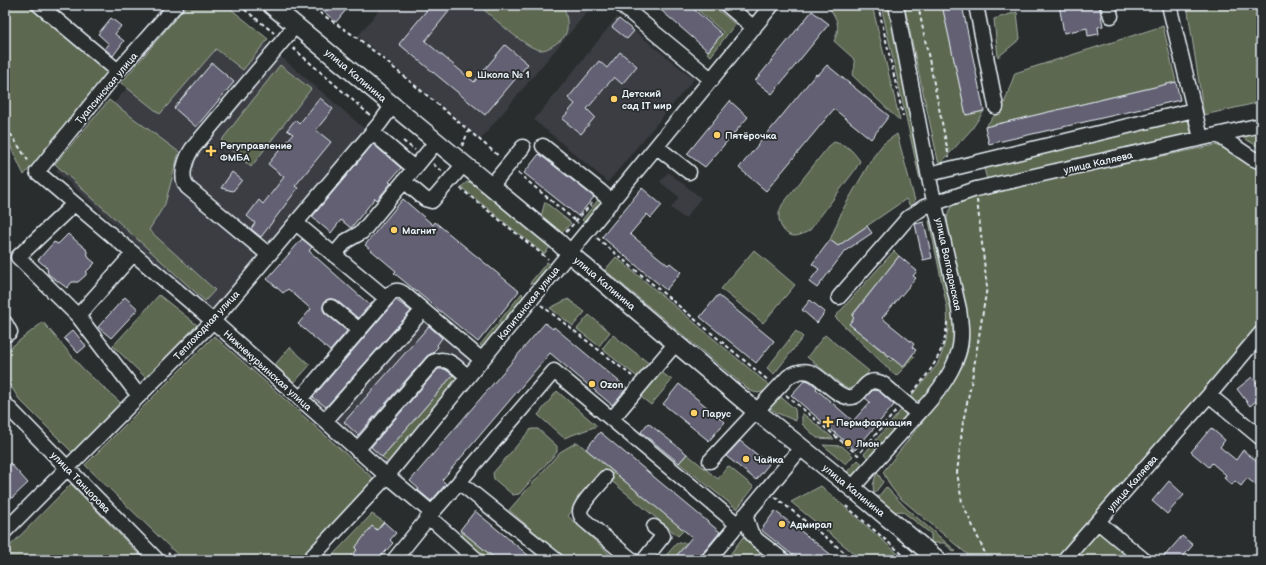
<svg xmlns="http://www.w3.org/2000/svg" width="1266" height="565" font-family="'Balsamiq Sans',sans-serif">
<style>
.built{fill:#3b3c42}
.green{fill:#5c6850;stroke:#a2aca4}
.building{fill:#626072;stroke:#e8f1f8}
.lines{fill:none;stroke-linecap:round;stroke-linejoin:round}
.minor-casing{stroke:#e8f1f8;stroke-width:17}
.major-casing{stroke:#e8f1f8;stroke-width:20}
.path{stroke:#e8f1f8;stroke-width:2;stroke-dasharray:4 3;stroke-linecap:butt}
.minor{stroke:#2a2d2e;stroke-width:14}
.major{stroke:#2a2d2e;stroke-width:17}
.poi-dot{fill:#ffd166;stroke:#2a2d2e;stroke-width:1.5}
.labels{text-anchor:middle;stroke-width:3.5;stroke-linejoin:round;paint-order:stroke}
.poi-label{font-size:10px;font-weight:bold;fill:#e8f1f8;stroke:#2a2d2e;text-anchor:start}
.street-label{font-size:10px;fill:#e8f1f8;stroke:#2a2d2e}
</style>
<rect width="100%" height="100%" fill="#2a2d2e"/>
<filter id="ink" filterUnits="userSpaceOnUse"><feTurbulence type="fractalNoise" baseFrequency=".025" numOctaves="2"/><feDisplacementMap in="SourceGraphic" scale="8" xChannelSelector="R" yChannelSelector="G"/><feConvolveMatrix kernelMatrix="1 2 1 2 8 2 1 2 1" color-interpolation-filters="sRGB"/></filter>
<g filter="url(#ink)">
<path class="built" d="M198,5H221L366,130L211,311L56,171Z
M383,5H593L480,140L358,36Z
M617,17L694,79L608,182L534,120Z
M668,172L701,198L685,219L671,208L679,197L660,182Z
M399,286L480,352L386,466L307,397Z"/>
<path class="green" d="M5,5H30L110,72L24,175L8,141L5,142Z
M187,5H226L268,39L243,70L216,49L160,114L121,83Z
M478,5H563C567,16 571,32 561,40C555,44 548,50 541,50C527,50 491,15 478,5Z
M692,5H712L735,24L711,56L707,53L723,32Z
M827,5H872L900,121L852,75C855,69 856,64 853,58L834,41C841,26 837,18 827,5Z
M881,5H889L926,179L920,180Z
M904,5H942L966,115L984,111L971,130L939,165Z
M1187,5H1261V102L1204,115Z
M1017,12L1020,39L998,57L994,19Z
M1163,26L1176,82L985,127L1004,104L1015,73Z
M280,65L311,89L251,167L221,141Z
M109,100L179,152L165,204L149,230L215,290L205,301L55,164Z
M1187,115L1191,133L988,183L983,165Z
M1261,131V148L1238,135Z
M897,134L915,201L910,206L906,199L838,246L830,240L843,209L873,157L883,144Z
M834,142C849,146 851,149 860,161L855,170L810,230C805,233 800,236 794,236C784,235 778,224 779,214C779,211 781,208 782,205L828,147Z
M1216,145L1261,167V324L1060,560H974L899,497L891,487L883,472L950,387L963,365L967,353L969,341L967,314L947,223C946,210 953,203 964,197Z
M467,182L474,183L551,246L544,254L461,187Z
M598,200L603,205L587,224L582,220Z
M545,202L571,223L561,234L541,216Z
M935,220L953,307L956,333L947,370L922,400L914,401L909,399L937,365L942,353L948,330L947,307L929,221Z
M754,250L795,285L763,323L721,289Z
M894,251L899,256L852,315L854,318L849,324L889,357L888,359L891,361L893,359L912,355L915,357L896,376L835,317Z
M616,257L770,386C764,393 758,395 749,390L605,270Z
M547,262L552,266L536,284L530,283Z
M522,293L524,300L485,349L480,345Z
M159,295L197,325L146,378L113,346Z
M568,299L585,312L573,326L550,308Z
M589,315L610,332L599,346L577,329Z
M43,322L83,369L121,403L72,452L19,399L5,377V352Z
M796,331L803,337L774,374L767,368Z
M613,335L651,365L640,379L602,349Z
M825,335L869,371L852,393L807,357Z
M214,336L374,479L299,560H183L85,465Z
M290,347L310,365L293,384L273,367Z
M661,372L672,380L651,405L641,397Z
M453,375L461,382L392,466L382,457Z
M557,391L597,426L564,438L538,415Z
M776,393L795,409L796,421L777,413L770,408V404Z
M903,408L905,411L906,417L871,460L864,454Z
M802,413L834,439L817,438L802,424Z
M531,429H538L557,446V452L519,494L513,495L494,479L493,473Z
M577,442L684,530L678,536L603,474L568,516L616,560H567L509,510L560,452Z
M823,445L842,446L853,456L846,464Z
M687,454L718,479L728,466L754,487L737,509L679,463Z
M858,460L866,467L853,477L844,475Z
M877,472L883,482L874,494L873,485Z
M71,484L144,560H5V551Z
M821,486L905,560H862L791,502Z
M886,487L907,509L956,551L954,552L944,543H931V534L902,511L893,512L878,497Z
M372,514L384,522L377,530L372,527L355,548L357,550L348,560H328Z
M1099,528L1130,554L1126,560H1072Z
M460,530L497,560H484L466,542Z
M743,537L772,560H726Z
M677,543H687L673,560H662Z"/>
<path class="building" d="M316,5H350L336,22Z
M431,5H444L450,10L425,41L474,82L505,45L528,64L485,115L399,44Z
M655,5H689L722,34L708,51Z
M942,5H962L984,111L966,115Z
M1059,5H1099L1103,26L1098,27L1099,34L1088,36L1087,28L1064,33Z
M812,11L829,24L772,94L755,81Z
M111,18L121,26L115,34L124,41L113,56L105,49L109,44L98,34Z
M619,19L634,31L627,39L612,27Z
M620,52L637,66L622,84L614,77L587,109L595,117L581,134L562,119L575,104L568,98L599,61L607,68Z
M212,63L234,82L196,127L174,108Z
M827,65L889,116L871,139L834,109L766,191L739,168L816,74L818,75Z
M1176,82L1180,100L989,144L985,127Z
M320,98L333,109L316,130L331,142L295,186L298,188L261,237L251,229L255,223L247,216L259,200L263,204L284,177L268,164L293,134L287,130L295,120L299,124Z
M730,101L748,117L705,167L687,154Z
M373,144L401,168L389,182L391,183L377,200L375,198L351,228L341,220L331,233L312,217Z
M539,154L594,197L578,216L524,173Z
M232,172L242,180L233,191L221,188Z
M642,188L662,205L651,218L647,214L630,234L668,265L670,263L681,272L666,290L602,237Z
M403,199L433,225L435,222L519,291L478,342L394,273L396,271L365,245Z
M924,222L932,258L923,260L915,224Z
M867,226L872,233L845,251L817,288L809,282L819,269L812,264L830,240L838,246Z
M68,234L86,249L89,258L95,263L86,272V275L78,282H72L67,288L48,274L47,268L38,260L54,242L58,244Z
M302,239L312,247L309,251L370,305L358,318L336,300L332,299H328L325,301L323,306V310L325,313L347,331L330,351L298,324L311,309L288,289L283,293L267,279Z
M899,256L917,271L913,276L916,278L882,318L914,344L912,347L916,350L903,367L849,324L854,318L852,316Z
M718,295L774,341L756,363L700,317Z
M125,297L138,309L111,338L98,327Z
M396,300L411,311L326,407L313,397Z
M810,300L825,312L817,323L802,310Z
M545,323L553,329L554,327L627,388L612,405L550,353L442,480L446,484L431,501L418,490L419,489L410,481Z
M429,326L441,337L442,338L437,345L438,347L432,353L427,356L358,435L344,422Z
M73,330L86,346L78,353L64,338Z
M438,369H445L453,375L382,457L371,447Z
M1252,377L1261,388V397L1250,406L1237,389Z
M805,380L809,381L817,387L816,389L853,421L870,402L865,398L873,390L879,391L894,405L855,450L791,395Z
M679,384L725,422L709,441L663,404Z
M648,423L687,454L679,463L641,432Z
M1211,428L1225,440L1220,447L1236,460L1243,450L1261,465V489L1247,478L1241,486L1235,481L1232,485L1224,478L1226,475L1212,463L1209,467L1191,452Z
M600,432L720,532L697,560H673L692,537L586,449Z
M740,441L769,464L756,480L726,456Z
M10,463L28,483L11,499L5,492V468Z
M1169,481L1184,495L1167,514L1152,501Z
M475,511L534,560H497L460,530Z
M775,511L838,560H799L761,530Z
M384,522L396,533L390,540L393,543L378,560H348L357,550L355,548L372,526L377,530Z
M1182,536L1193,545L1180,560H1161Z"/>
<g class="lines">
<g class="minor-casing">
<path id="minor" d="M39,5L118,71
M176,5L118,71L37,172L213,321L387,476L395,482L432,513L459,482
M621,5L712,80
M727,5L754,28
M976,5L996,107
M1108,5L1111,16
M1169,5L1201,138
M372,132L414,168
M1218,135L1252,158L1261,162
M543,146L601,192L612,202
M657,147L689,172
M929,174L1194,110
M404,181L425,199L432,201L464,164
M491,186L523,147
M74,204L18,257L78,316L133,254
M296,223L386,298
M269,255L187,187C179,177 186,158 192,149L296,25
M334,255L346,241L362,232L437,141
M839,297L908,218L924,207L976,189L1261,125
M331,307L359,330
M78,316L139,396
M5,323L10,332L5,335
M1209,395L1261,438
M300,399L391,293C396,290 398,290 403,293L482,360
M5,404L157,560
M612,419L676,343
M325,421L423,310
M357,450L433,362C448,355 457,368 468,377
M710,461L788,377C816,359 822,388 844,396C864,404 861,372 883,384L918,414
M605,478C599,486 582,502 580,511C580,515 581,517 584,520L632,560
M852,488C871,467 890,445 909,424C928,403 949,382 958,354C963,339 961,324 959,309L930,183L896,5
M745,515L751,533L757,540L783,560
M429,517L477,560
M1098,522L1144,560
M5,531L213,321L380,123L393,105
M309,560L387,476L772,5
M394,560L432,513
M556,560L459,482L554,371L737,524
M644,560L663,536L661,532L654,527
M708,560L802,447
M1064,560L1209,395L1261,333"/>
</g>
<g class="major-casing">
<path id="major" d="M271,5L557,241L577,260L756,411L852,488L938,560"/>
</g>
<path class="path" d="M239,5L274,33
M308,5L359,39L448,113L500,157
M878,5L903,116
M918,5L949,157
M293,48L371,116
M5,129L12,136L29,162
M403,141L415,150
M462,146L469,130
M433,164L442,171
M518,173L578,223
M460,188L548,259
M977,200L987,287L972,379L963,422L957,473L962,502L988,560
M566,232L594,201
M597,238L769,381
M541,305L632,376
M912,393C931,371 946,351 947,321
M786,395L858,455L896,411
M775,497L854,560
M846,506L909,560
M168,553L175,560"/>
<use href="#minor" class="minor"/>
<use href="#major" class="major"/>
</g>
</g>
<g class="poi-dot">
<circle cx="469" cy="74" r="4"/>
<circle cx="614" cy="99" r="4"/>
<circle cx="717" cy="135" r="4"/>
<path d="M209 145h4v4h4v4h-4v4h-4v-4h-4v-4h4z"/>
<circle cx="394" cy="230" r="4"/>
<circle cx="592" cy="384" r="4"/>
<circle cx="694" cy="413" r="4"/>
<path d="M826 416h4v4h4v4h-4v4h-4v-4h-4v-4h4z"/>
<circle cx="848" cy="443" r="4"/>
<circle cx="746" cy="459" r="4"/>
<circle cx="782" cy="524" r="4"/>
</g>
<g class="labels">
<g class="poi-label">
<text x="477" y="78">Школа № 1</text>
<text x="622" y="97">Детский<tspan x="622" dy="12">сад IT мир</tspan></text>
<text x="725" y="139">Пятёрочка</text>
<text x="220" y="149">Регуправление<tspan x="220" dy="12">ФМБА</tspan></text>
<text x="402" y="234">Магнит</text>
<text x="600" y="388">Ozon</text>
<text x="702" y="417">Парус</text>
<text x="836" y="426">Пермфармация</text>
<text x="856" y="447">Лион</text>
<text x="754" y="463">Чайка</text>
<text x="790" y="528">Адмирал</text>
</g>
<g class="street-label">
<text transform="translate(356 75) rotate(40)" y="4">улица Калинина</text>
<text transform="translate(106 88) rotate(-50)" y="4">Туапсинская улица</text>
<text transform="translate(1098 162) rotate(-13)" y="4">улица Каляева</text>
<text transform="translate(949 264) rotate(78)" y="4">улица Волгодонская</text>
<text transform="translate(605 283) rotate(40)" y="4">улица Калинина</text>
<text transform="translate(528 303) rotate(-51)" y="4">Капитанская улица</text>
<text transform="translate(206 325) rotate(-47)" y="4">Теплоходная улица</text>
<text transform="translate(268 370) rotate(42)" y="4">Нижнекурьинская улица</text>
<text transform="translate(81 482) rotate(46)" y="4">улица Танцорова</text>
<text transform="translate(1132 483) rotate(-49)" y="4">улица Каляева</text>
<text transform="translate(854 490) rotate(39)" y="4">улица Калинина</text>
</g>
</g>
<rect width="1266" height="565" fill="none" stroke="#2a2d2e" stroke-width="20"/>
<rect x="10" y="10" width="1246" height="545" fill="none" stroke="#e8f1f8" stroke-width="1.5" filter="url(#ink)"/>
</svg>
